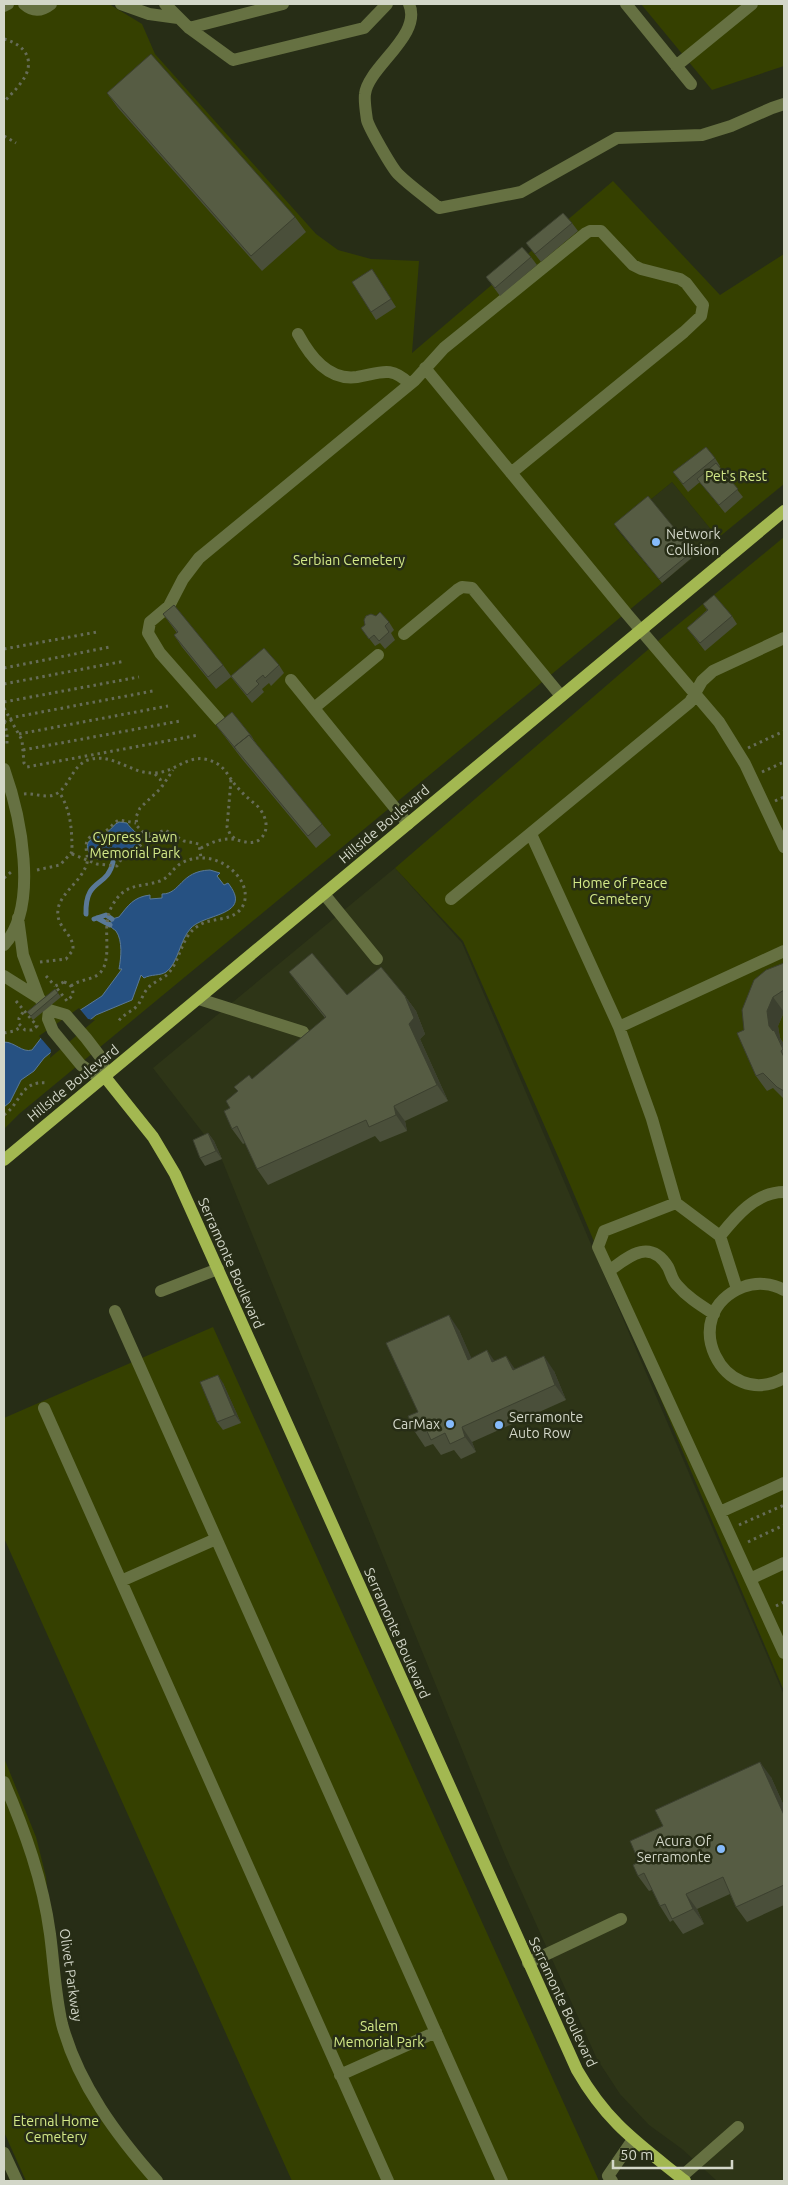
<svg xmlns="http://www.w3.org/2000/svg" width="788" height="2185" font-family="Ubuntu,sans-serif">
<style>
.built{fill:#2e3517}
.green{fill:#354000}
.water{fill:#265182;stroke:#5a7997}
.pier{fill:#272d16}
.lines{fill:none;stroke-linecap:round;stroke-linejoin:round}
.stream{stroke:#5a7997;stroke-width:5}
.path{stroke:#666c58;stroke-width:3;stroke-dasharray:2.5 4;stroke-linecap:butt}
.minor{stroke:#667142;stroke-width:12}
.major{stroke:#a3b851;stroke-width:12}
.wall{fill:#4a4f3a}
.shaded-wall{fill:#3c402f}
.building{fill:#565c43;stroke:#3c402f}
.poi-dot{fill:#86bbfb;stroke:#272d16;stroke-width:2}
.labels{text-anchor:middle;stroke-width:5;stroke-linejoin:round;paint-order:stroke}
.park-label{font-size:14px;fill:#d3e988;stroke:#272d16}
.poi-label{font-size:14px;fill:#d3d7c9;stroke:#272d16;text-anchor:start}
.street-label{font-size:14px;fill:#d3d7c9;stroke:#272d16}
</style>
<rect width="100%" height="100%" fill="#272d16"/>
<path class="built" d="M672,482L718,538L662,583L616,528Z
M395,868L462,943L784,1695V2181H717L682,2149L649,2125L620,2094L597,2059L505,1855L220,1155L153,1068Z"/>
<path class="green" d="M4,4H109L142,24L155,54L316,234L338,250L371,259L419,261L412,353L613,181L720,295L784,254V484L718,538L672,482L616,528L662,583L19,1114L4,1129Z
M641,4H784V66L712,90Z
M784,537V1691L560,1161L463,941L395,868L658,641Z
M213,1327L599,2181H292L4,1538V1418Z
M4,1758L36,1837L46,1877L54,1966L59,2000L85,2077L153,2181H26L4,2132Z"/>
<path class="water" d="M119,822L127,823C132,831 143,835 139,845L124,851L113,862L108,857L98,859L91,856C80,838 96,839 107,832C112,829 114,824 119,822Z
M210,870L220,873L217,876L224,885L228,883C254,916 205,913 191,928C180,939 178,964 166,972C160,976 151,974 144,978L141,975L132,1000L96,1015L44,1058L34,1071L21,1080L10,1102L4,1107V1042C15,1042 22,1053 32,1050L45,1033L102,996L122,969H119C121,958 123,941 116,931C114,929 111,928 110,925L112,919L119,917C128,906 133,897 150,895V899L162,898V894C181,894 180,871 210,870Z"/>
<path class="pier" d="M79,1008L88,1019L95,1020L50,1058L51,1050L39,1036Z"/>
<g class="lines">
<path class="stream" d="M86,914C85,877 107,889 113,862
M97,918L110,925
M94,919L106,915L112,919"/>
<path class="path" d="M4,39C27,45 37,63 20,84C15,91 9,96 4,102
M4,136L16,143
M4,649L97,632
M4,668L110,647
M4,684L125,661
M4,702L139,677
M4,708L22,740L24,763L27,767L199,735
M4,722L15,717L153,691
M4,722L7,733V747
M19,734L168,706
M748,748L784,731
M23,750L180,721
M762,772L784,762
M155,774L160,779L162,785
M231,780L227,827L230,834L235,839
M24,794C34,793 45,798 54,795C70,788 71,766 88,760C112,752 131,774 154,773C177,773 190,749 216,763C226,768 230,780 238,788C243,794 249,799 255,804C265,812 272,830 259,840C250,846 239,839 230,839C219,839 210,843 201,848
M775,801L784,797
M150,834L143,832L137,826L136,817L140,808L161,788L173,770
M72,854L97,864L117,866L124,855L138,848L148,837L165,830L184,841L199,844L201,858
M37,870L60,865L72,852C72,830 71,810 59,792
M4,878L11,872
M40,962L66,959L73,950C74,935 60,930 58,916C55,895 81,884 87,863C89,854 82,845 90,837C94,833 99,834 104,832C110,829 113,823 119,820L136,823
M46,976L55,986
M64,982C71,984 73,988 73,995L67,1001L55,986Z
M71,986C81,978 96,981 103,969C112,951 101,926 112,906C125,882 140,888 160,881C169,878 172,869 180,864C201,851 227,860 240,879C246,888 248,901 240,910C229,922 211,917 198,926C182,936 181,956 171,970C166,978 157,980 150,986C144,991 142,999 138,1005C132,1012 123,1014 118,1022
M16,1001L37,1026L32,1030H25L19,1024V1018L24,1011
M4,1033L14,1031L21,1027
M4,1115C22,1102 20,1080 48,1083
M739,1525L784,1505
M748,1542L784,1525
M776,1606L784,1602"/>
<path class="minor" d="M24,4C33,12 42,11 51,4
M121,4L149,14L178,18
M165,4L189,28L233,60L364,28L387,4
M409,4C423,35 368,67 365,94C364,101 366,113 367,120C369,128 392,168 398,174C410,186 426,197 439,208L521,192L617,138L702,135L731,126L772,108L784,104
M626,4L691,84
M4,6L8,4
M189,28L283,4
M676,66L752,4
M298,334C310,356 328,381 357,377C381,373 390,365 410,384
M425,368L627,614L719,722L745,764L784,847
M404,634L457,590L462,587L472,588L561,696
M291,680L408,824
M314,708L378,655
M219,720L160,653L148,633L150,622L169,606L183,579L199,558L415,380L444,348L586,233L590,231H601L633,265L641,269L680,279L686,283L703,305L701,316L684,332L511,473
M4,769C20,814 40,905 4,945
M531,834L619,1027L652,1119L676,1203L720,1236C736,1216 756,1192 784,1192
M324,894L377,959
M451,899L690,702L702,681L713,671L784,638
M18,918L23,955L39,998L49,1010L66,1015L86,1038L102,1059L105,1077L94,1074L81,1065L53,1031L48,1019L49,1010
M4,976L39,998
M199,999L303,1032
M619,1027L784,951
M676,1203L604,1231L598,1247L609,1271C629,1256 650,1238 668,1267C671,1273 672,1280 677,1285C687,1297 700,1305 714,1314
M720,1236L737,1289
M609,1271L784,1653
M784,1290C772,1283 756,1282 743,1287C675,1314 723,1412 784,1378
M161,1291L218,1269
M115,1311L502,2181
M44,1408L388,2181
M720,1512L784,1483
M750,1579L784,1563
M121,1581L216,1539
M4,1782C25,1831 43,1881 50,1934C54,1964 55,1994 62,2024C78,2084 117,2136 157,2181
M528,1963L621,1919
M340,2075L436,2032
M4,2153L17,2181
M680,2178L738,2127
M612,2181L608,2176L632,2141"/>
<path class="major" d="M105,1077L153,1137L175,1174L577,2070C608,2124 638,2143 685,2181
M4,1160L784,511"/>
</g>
<path class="wall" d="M107,93L295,217L306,232L262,271L118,108Z
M572,223L578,231L541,262L526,243Z
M531,257L537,265L500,296L486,277Z
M377,277L396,307L376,320L371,312Z
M715,458L720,466L719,467L743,497L725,513L700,482L688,492L673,472Z
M617,528L693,551L695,555L662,583Z
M703,604L732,616L737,624L705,651L687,628L707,610Z
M163,614L223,665L231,676L279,665L284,673L271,686L269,683L262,689L264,692L252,703L231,677L216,689L182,647L174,635L177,633Z
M389,622L394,630L391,633L395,640L385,649L380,643L375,646L361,628Z
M216,725L252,737L257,745L322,824L331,835L316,848L242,759Z
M784,963V1012L778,1026L780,1038L784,1044V1099L773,1088L767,1091L756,1076L744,1030Z
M289,972L347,995L405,996L416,1011L425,1034L420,1039L448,1101L405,1121L407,1131L380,1142L375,1136L268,1185L257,1169L245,1143L243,1144L232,1129L238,1091L234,1087L252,1079L325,1018L300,987Z
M55,989L61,997L33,1020L27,1012Z
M208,1133L214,1141L222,1159L205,1166L200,1158Z
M459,1330L471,1358L495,1361L515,1369L554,1371L566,1400L472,1442L476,1452L461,1459L454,1450L441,1455L433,1444L425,1447L415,1432L418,1412Z
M223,1383L241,1423L223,1430L217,1422Z
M771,1777L784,1806V1905L747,1922L736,1907L730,1894L697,1909L704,1924L683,1934L673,1920L670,1922L660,1906L652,1890L649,1891L638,1876L639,1862Z"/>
<path class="shaded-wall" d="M405,996L416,1011L425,1034L420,1039L448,1101L437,1085L409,1024Z
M773,997L784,1012L778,1026L780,1038L784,1044V1050L780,1041L769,1026L767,1011Z
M394,1106L405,1121L407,1131L396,1115Z
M208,1133L214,1141L222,1159L216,1151Z
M449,1315L459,1330L479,1375L468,1360Z
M487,1350L498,1366L492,1362Z
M506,1356L517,1372L513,1370Z
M544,1356L554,1371L566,1400L555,1385Z
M218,1375L223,1383L241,1423L235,1415Z
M462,1427L472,1442L476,1452L465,1437Z
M760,1762L771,1777L784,1806V1815Z
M686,1894L697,1909L704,1924L693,1909Z"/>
<path class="building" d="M151,54L295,217L251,256L107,93Z
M563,213L572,223L535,254L526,243Z
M522,247L531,257L495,288L486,277Z
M372,269L391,299L371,312L352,282Z
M706,447L715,458L683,484L673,472Z
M716,463L738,489L719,505L697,479Z
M648,496L693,551L659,579L614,524Z
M714,595L732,616L700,643L687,628L708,610L703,604Z
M174,605L223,665L208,677L174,635L178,632L163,614Z
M380,612L389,622L385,626L389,632L379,641L374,635L369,639L361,628L365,625L364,620L366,616L371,614L376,616Z
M264,648L279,665L265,678L263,675L256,681L259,684L247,695L231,676Z
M232,712L252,737H251L249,735L234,747L236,749L216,725Z
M249,735L322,824L308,836L234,747Z
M312,953L347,995L381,967L405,996L414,1018L409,1024L437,1085L394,1106L396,1115L369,1127L366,1120L257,1169L237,1126L232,1129L224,1111L230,1108L226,1101L238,1091L234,1087L249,1075L252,1079L326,1017L289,972Z
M784,963V990L773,997L767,1011L769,1026L773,1031L774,1030L783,1049L781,1051L784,1057V1091L777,1087L763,1073L756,1076L737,1033L744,1030L742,1010L754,980L766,970Z
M55,989L58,993L31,1016L27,1012Z
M208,1133L216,1151L200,1158L193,1140Z
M449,1315L468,1360L487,1350L492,1362L506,1356L513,1370L544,1356L555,1385L462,1427L465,1437L450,1444L445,1433L431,1440L425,1427L415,1432L408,1416L418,1412L386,1343Z
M218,1375L235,1415L217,1422L200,1382Z
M760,1762L784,1815V1885L736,1907L723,1877L686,1894L693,1909L672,1919L665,1904L660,1906L644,1873L638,1876L633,1865L639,1862L630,1841L663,1826L655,1810Z"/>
<g class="poi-dot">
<circle cx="656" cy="542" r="5"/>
<circle cx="450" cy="1424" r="5"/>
<circle cx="499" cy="1425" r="5"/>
<circle cx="721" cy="1849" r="5"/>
</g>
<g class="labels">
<g class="park-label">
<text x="736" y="481">Pet's Rest</text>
<text x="349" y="565">Serbian Cemetery</text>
<text x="135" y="842">Cypress Lawn<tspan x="135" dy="16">Memorial Park</tspan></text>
<text x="620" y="888">Home of Peace<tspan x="620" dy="16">Cemetery</tspan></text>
<text x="379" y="2031">Salem<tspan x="379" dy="16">Memorial Park</tspan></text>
<text x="56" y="2126">Eternal Home<tspan x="56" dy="16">Cemetery</tspan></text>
</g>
<g class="poi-label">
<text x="666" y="539">Network<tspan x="666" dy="16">Collision</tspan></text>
<text x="509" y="1422">Serramonte<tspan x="509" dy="16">Auto Row</tspan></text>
<text x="440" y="1429" text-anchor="end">CarMax</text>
<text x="711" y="1846" text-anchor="end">Acura Of<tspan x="711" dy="16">Serramonte</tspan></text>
</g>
<g class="street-label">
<text transform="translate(384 824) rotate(-40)" y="5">Hillside Boulevard</text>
<text transform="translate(73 1083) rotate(-39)" y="5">Hillside Boulevard</text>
<text transform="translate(231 1263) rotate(66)" y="5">Serramonte Boulevard</text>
<text transform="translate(397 1633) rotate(66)" y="5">Serramonte Boulevard</text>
<text transform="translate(71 1975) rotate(82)" y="5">Olivet Parkway</text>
<text transform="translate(563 2002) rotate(65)" y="5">Serramonte Boulevard</text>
</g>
</g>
<rect width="788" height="2185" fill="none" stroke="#d3d7c9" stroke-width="10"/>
<path d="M613 2160v8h119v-8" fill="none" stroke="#d3d7c9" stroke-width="2.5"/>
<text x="620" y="2160" font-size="15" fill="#d3d7c9" stroke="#272d16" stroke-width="4" paint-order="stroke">50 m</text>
</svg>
